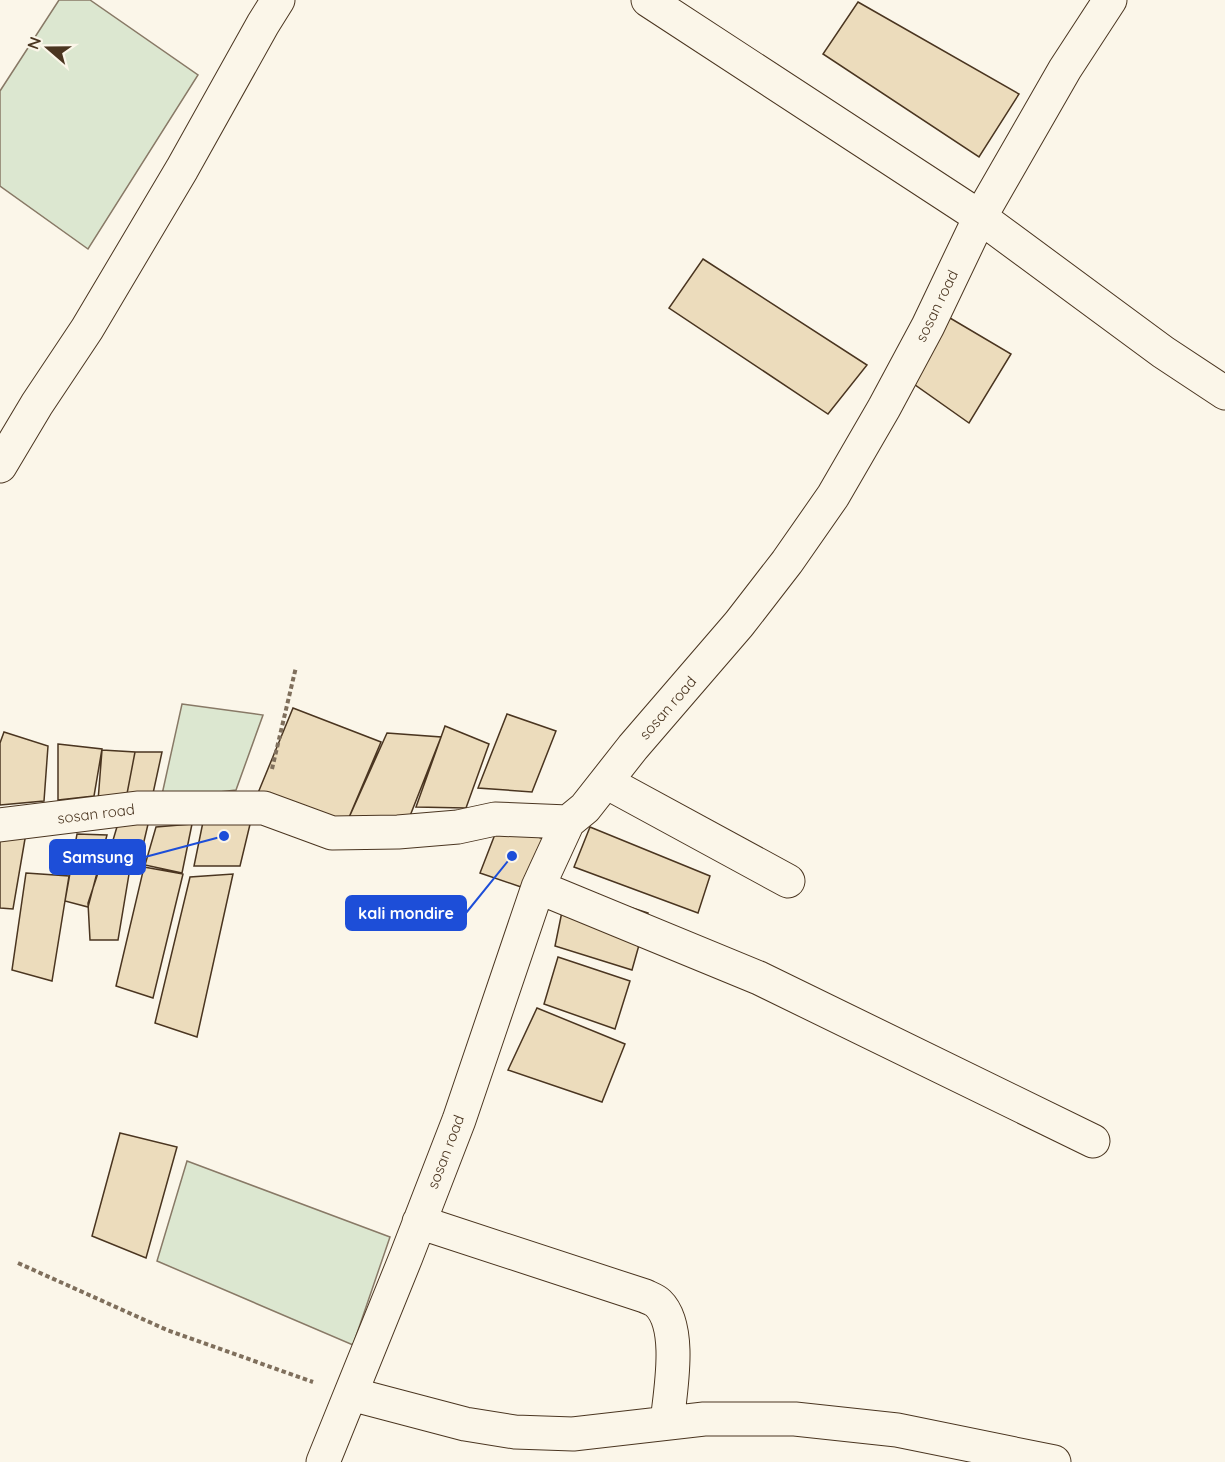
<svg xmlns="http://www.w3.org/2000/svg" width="1225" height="1462" font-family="Quicksand,sans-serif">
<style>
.green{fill:#dce7d0;stroke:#887966;stroke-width:1.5}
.building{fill:#ecdcbc;stroke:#4a3520;stroke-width:1.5}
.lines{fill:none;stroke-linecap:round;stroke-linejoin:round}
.minor-casing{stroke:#4a3520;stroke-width:35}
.path{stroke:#7f6f5c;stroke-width:4;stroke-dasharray:4.5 3;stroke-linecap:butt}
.minor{stroke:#fbf6e9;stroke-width:33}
.labels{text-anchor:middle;stroke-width:4.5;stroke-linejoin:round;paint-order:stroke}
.street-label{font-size:15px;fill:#4a3520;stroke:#fbf6e9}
.leader{fill:none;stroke:#1d4ed8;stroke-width:2}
.callout-dot{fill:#1d4ed8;stroke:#fbf6e9;stroke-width:2}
.callout{fill:#1d4ed8;stroke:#1d4ed8;stroke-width:2}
.callout-label{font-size:16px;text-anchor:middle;font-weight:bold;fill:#fff}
</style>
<rect width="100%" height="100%" fill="#fbf6e9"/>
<path class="green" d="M59,0H90L198,75L88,249L0,186V91Z
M182,704L263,715L236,790L161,799Z
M187,1161L390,1237L353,1345L157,1261Z"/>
<path class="building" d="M858,2L1019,94L979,157L823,54Z
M703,259L867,365L828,414L669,308Z
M950,318L1011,354L969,423L911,382Z
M293,708L381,742L347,822L258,793Z
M507,714L556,731L532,792L478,788Z
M445,726L489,744L466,808L416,807Z
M4,732L48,746L44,801L0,805V743Z
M387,733L441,737L408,821L347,822Z
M58,744L102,749L94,796L58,800Z
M102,750L135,752L126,799L98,801Z
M135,752H162L152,798L126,799Z
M252,816L240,866H194L203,822Z
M119,820H149L141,854L111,847Z
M192,824L182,873L145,865L156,827Z
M499,824L544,839L524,888L480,873Z
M590,827L710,876L698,913L574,867Z
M26,833L13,909L0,908V836Z
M77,834L107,835L88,907L65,901Z
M104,855L131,862L118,940H90L88,903Z
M144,867L183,874L153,998L116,986Z
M26,873L69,876L52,981L12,970Z
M233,874L197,1037L155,1023L190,877Z
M567,887L648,913L632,970L555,946Z
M558,957L630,981L615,1029L544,1004Z
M537,1008L625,1044L602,1102L508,1070Z
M120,1133L177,1147L146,1258L92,1236Z"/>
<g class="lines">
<g class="minor-casing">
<path id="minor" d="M648,0L980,217L1163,352L1225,393
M0,466L37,404L87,329L182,169L263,24L278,0
M606,782L788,881
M0,825L137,808H264L332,833L398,832L458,827L495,819L568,822
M538,887L759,978L1093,1141
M419,1222L645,1296C649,1298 655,1300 658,1303C683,1327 670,1392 667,1423
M351,1394L465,1424L515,1432L573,1434L704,1419H795L897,1430L1054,1462
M323,1462L406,1257L459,1120L538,887L568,822L585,808L633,747L739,624L787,562L833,496L884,408L928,326L980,217L1065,69L1110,0"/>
</g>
<path class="path" d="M272,769L296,667
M18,1263L167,1330L313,1382"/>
<use href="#minor" class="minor"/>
</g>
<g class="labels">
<g class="street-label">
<text transform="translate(937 306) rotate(-64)" y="5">sosan road</text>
<text transform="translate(668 708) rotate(-49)" y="5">sosan road</text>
<text transform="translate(96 814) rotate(-7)" y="5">sosan road</text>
<text transform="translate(446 1152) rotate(-69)" y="5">sosan road</text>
</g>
</g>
<path class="leader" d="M224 836L145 857M512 856L466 913"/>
<g class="callout-dot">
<circle cx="224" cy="836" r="6"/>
<circle cx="512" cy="856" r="6"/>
</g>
<g class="callout">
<rect x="50" y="840" width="95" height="34" rx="6"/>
<rect x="346" y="896" width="120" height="34" rx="6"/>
</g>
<g class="callout-label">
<text x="98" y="863">Samsung</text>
<text x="406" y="919">kali mondire</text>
</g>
<g transform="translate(48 48) rotate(290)" stroke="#fbf6e9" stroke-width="4.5" paint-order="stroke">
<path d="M0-4.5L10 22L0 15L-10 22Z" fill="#4a3520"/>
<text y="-9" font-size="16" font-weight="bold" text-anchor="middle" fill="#4a3520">N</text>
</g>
</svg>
